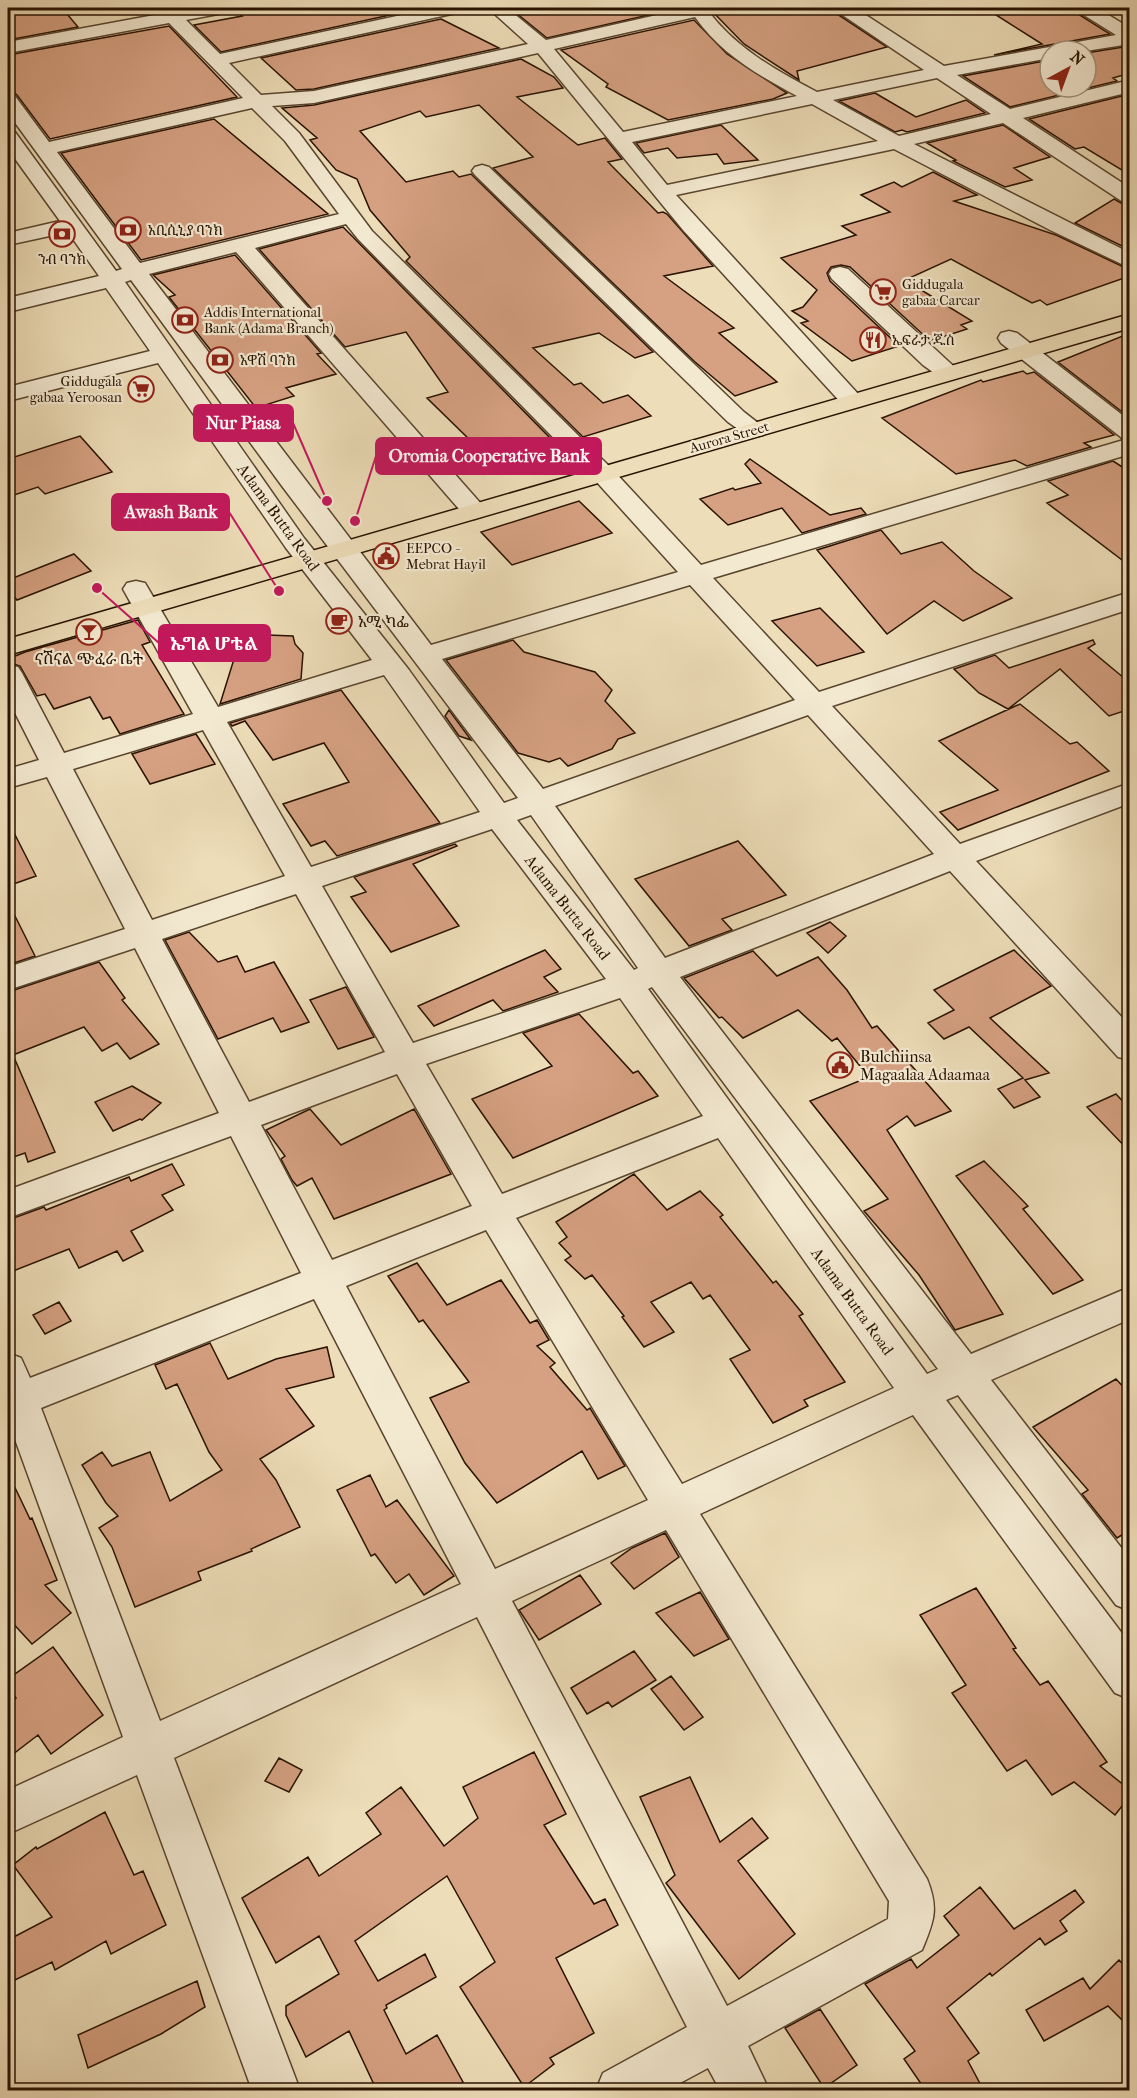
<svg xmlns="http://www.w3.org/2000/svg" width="1137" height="2098" font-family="'IM FELL French Canon','Noto Serif Ethiopic',serif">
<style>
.building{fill:#d6a182;stroke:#281200;stroke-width:1.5}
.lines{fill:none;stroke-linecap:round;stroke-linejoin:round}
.minor-casing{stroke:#59452e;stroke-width:3}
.major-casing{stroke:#281200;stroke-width:3}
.minor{fill:#f3e9d1;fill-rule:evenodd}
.major{fill:#edddb8;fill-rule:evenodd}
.labels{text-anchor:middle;stroke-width:4.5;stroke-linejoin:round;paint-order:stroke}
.far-poi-label{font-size:14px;fill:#281200;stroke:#f3e9d1;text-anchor:start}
.far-street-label{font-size:14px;fill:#281200;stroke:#f3e9d1}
.street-label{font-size:16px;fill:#281200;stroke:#f3e9d1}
.poi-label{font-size:16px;fill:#281200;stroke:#f3e9d1;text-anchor:start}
.leader{fill:none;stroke:#c2185b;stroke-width:2}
.callout-dot{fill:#c2185b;stroke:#f3e9d1;stroke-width:2}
.callout{fill:#c2185b;stroke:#c2185b;stroke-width:2}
.callout-label{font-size:18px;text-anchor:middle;font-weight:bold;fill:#fff}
</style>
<rect width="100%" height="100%" fill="#edddb8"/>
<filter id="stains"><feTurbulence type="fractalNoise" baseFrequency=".00333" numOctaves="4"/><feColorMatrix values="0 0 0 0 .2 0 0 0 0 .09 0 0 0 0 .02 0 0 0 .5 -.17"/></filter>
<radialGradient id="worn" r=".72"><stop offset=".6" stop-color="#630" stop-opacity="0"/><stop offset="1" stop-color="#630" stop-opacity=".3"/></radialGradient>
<path class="building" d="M8,8H62L78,27L8,40Z
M234,8H422L221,52L194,25L242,16L233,10Z
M510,8H624L628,11L637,8L653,14L547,38Z
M709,8H833L837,14L887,47L797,71L799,80L744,44Z
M985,8H1074L1078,14L1110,34L994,55L1042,44Z
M441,19L499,48L314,89L296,90L261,58Z
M694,20L727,54L787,93L773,99L668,120L606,87L608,84L561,50Z
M169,26L237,97L50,139L17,95L8,87V55Z
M1130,46V73L1113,78L1117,81L1010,107L963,76L1050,60V87H1086V53Z
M521,59L554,77L563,88L517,97L578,145L605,138L622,159L608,162L658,213L663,212L667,214L713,266L664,276L734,328L719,333L777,382L735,396L695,362L493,168L533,157L479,105L426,117L420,111L360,131L406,182L453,171L459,177L471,174L653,352L635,358L599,333L533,348L574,385L581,383L603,403L628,395L651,416L583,437L406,261L410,257L370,210L357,179L336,170L310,140L317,138L282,108L314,105Z
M875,93L916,117L966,100L985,113L907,132L902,130L895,132L839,101Z
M1130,94V175L1084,147L1075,149L1029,119Z
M214,119L328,214L141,260L61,153Z
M721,125L758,160L724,164L717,154L677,158L668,148L644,153L636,143Z
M1003,125L1050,157L1014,168L1032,180L1005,187L953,161L956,160L927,143Z
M933,172L977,195L954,201L1056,235L1130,270V276L1047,305L1040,300L1032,303L951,259L905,280L972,321L961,325L967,329L930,341L850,267L841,265L831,267L827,273L830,281L899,346L852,361L801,323L808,321L792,311L803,307L817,290L781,258L856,235L842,226L890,212L861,195L894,182L902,187Z
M1114,199L1130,208V250L1075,223Z
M343,227L353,237L554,442L458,474L442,456L475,445L427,398L448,392L406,332L345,347L259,249Z
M235,255L321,353L317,354L336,374L286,388L294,396L256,408L169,297L175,295L153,275Z
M1130,333V418L1058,362Z
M1023,371L1027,374L1034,372L1114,435L1084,443L1091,447L1027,466L1015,460L956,474L882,418L981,380L983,382Z
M80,436L112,472L45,494L38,487L8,497V459Z
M750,459L830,515L861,508L866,514L802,533L782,508L728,525L700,499L733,488L735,490L761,483L745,464Z
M1113,461L1130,472V566L1047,503L1068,495L1048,481Z
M579,501L612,533L512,565L481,532Z
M881,530L901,554L942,542L974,571L1012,598L963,621L934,601L887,634L817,550Z
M74,554L91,571L17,600L8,590V580Z
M820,608L864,652L817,666L772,621Z
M138,620L150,642L142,645L184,714L120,734L110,717L103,719L90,697L54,709L45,694L37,696L20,666L8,662V659L25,652Z
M238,634L293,636L295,644L303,653L301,679L220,704L234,659Z
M513,640L524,652L595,672L612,690L605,701L635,733L618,739L612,749L568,766L560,758L549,762L518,753L446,660Z
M1093,640L1095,644L1088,648L1130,683V709L1109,716L1060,669L1008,709L979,693L954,669L995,655L1009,668Z
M341,690L440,823L337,856L325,841L311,846L283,804L349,782L324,743L273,760L245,721L232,726L230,723Z
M1020,704L1070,744L1077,742L1109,771L958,830L940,812L998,790L939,741Z
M449,710L471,740L459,736L445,716Z
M196,734L215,764L150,784L132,754Z
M8,821L36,876L8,886Z
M738,841L786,895L722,919L732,930L689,946L635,879Z
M455,844L457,846L413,864L459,926L391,952L351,897L366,892L354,877Z
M8,902L35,956L8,965Z
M830,922L846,936L828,953L807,933Z
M189,932L218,962L237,956L245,972L274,962L309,1022L281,1032L273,1018L218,1039L165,940Z
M545,950L561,969L544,977L558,992L503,1011L493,1000L434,1026L418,1006Z
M1014,950L1051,986L990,1018L1049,1073L1025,1080L1040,1097L1014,1108L998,1089L1023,1078L969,1027L944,1039L928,1023L954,1010L934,990Z
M753,951L777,976L818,957L847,990L872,1028L877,1026L951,1111L915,1126L907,1116L887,1130L1003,1314L955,1330L919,1275L864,1211L888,1199L810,1101L869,1077L837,1038L832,1041L798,1010L743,1038L722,1017L719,1018L684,978Z
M99,962L125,998L122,1000L159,1044L130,1059L117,1043L102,1051L84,1027L13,1055L55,1152L28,1162L25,1153L8,1159V992Z
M346,987L374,1037L338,1049L310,1000Z
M579,1014L633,1073L638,1071L658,1096L513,1158L472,1099L552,1066L523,1033Z
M132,1086L161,1103L142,1120L140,1119L113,1131L95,1102Z
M1116,1094L1130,1109V1152L1087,1107Z
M310,1109L341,1145L414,1109L451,1174L334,1219L312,1178L297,1186L292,1180L281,1159L285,1156L266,1130Z
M984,1161L1028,1206L1023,1209L1083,1280L1053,1294L956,1176Z
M172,1164L184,1185L162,1195L173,1210L131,1231L143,1251L123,1261L117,1251L79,1268L69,1249L8,1273V1220L44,1207L46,1210L129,1177L131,1181Z
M634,1174L667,1210L700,1191L723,1215L720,1217L773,1283L776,1281L803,1314L799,1316L845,1382L804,1400L808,1406L773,1423L730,1359L750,1350L710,1295L703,1299L691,1282L651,1302L674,1332L644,1347L622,1317L624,1316L592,1275L585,1279L565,1260L571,1256L559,1243L567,1237L556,1222Z
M417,1263L447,1305L501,1280L530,1323L537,1320L549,1340L537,1346L555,1363L550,1367L587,1410L590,1408L625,1466L598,1479L582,1451L497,1503L465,1463L430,1398L469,1382L423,1320L419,1322L388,1276Z
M59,1302L71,1321L45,1334L33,1315Z
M210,1343L228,1379L276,1359L327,1347L334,1377L286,1389L314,1426L260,1459L276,1480L300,1527L251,1549L252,1551L198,1572L201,1580L135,1607L112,1547L99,1528L118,1516L106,1503L82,1465L102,1452L112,1466L150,1452L170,1501L222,1470L209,1452L177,1384L166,1389L155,1365Z
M1116,1379L1130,1394V1530L1117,1538L1082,1494L1088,1490L1033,1427Z
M8,1473L30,1519L32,1518L57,1580L45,1585L71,1613L32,1644L8,1618Z
M370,1475L386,1507L397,1500L454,1576L424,1595L409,1574L396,1583L375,1554L371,1556L337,1490Z
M665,1533L679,1557L634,1589L611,1563L632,1548Z
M580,1575L601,1604L539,1640L519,1610Z
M976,1588L1016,1648L1013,1649L1040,1685L1048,1681L1107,1762L1100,1766L1130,1790V1796L1115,1815L1074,1782L1052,1795L1026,1760L1007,1771L952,1693L966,1685L920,1615Z
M700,1592L729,1639L694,1656L656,1613Z
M53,1647L103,1715L51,1754L38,1735L8,1758V1704L16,1698L8,1686V1679Z
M634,1651L656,1680L612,1707L608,1702L587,1714L571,1688Z
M671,1676L703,1717L684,1730L651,1689Z
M534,1752L566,1814L544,1825L594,1904L605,1899L618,1925L556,1958L594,2033L550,2058L554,2064L524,2087L460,1987L495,1962L447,1876L355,1941L378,1981L425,1954L436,1977L386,2005L387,2008L384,2010L406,2054L437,2035L463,2082L450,2091H377L349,2031L306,2057L286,2015V2006L339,1974L319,1936L276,1963L242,1898L308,1857L319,1876L381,1834L366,1813L401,1787L444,1846L478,1818L463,1787Z
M279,1758L302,1770L289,1792L265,1781Z
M690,1777L720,1842L752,1818L768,1838L738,1861L795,1934L739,1979L666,1883L675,1875L640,1797Z
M105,1812L134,1875L143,1871L166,1925L111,1954L106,1941L55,1970L52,1962L15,1980L8,1957V1940L52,1917L13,1865L36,1847L37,1849Z
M980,1887L1014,1929L1075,1890L1084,1902L1060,1921L1067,1931L1045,1945L1040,1938L992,1976L990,1973L947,2008L979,2053L968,2061L984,2091H926L904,2059L915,2051L865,1984L911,1959L917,1968L959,1935L944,1916Z
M1119,1960L1130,1971V2028L1108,2006L1044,2041L1026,2010L1083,1978L1090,1989Z
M197,1981L205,2007L161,2034L88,2068L78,2035Z
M820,2009L857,2065L824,2088L785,2028Z"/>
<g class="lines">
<g class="minor-casing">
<path id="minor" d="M155,8H174L177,11L196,8H232L229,12L186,20L220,54L434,8H465L462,12L456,13L229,63L261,95L314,91L528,44L488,8H507L546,40L688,8H706C734,47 775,70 817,92L924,70L838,12L835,8H855L944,66L1116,35L1079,12L1076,8H1097L1130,28V44L1086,51H1050V58L957,75L1010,109L1130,80V92L1023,118L1130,188V204L1123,202L1003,123L914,144L1130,253V268L1050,230L894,149L676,195L860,396L864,401L860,406L852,408L844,406L683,230L538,53L314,103L272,106L299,133L372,231L612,469L701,565L1127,439L1122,438L1001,343L998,338L1001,333L1009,331L1017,333L1130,421V454L713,578L819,692L1130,592V609L832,706L960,844L1130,783V803L976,861L1130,1026V1060L1118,1057L950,871L680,977L971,1354L1130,1287V1319L991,1380L1130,1559V1611L1116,1605L958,1395L946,1400L1130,1644V1699L1115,1693L913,1415L700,1514L927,1879C939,1909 934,1921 922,1950L748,2046L769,2090H720L708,2068L667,2090H596L603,2073L687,2027L477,1617L174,1758L300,2090H252L137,1775L8,1834V1790L123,1737L8,1420V1353L21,1358L30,1378L301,1273L231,1136L8,1218V1190L219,1113L135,948L8,990V967L125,929L47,777L8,788V769L39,760L8,699V665L18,667L22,673L64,753L193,714L123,589L127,583L136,581L145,583L218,707L372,660L286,548L158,363L8,401V387L150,351L106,288L8,312V298L99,276L68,232L8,245V233L60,221L8,149V130L15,132L116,271L122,269L8,113V94L15,96L49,142L243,98L169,23L8,53V42L160,14ZM695,17C721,54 758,75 797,96L623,132L554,49ZM937,78L991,114L899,136L833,100ZM812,104L878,141L667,185L632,142ZM252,108L285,141L339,214L140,263L57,152ZM346,224L358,239L594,479L678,572L431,645L149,274L236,252L465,516L474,519L483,516L487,511L483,506L255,248ZM131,280L282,486L518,798L504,803L409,670L304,538L125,282ZM690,585L795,700L543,789L442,659ZM384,675L480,812L311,867L227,722ZM808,715L934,854L665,958L555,806ZM203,730L285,876L152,920L73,769ZM531,815L638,968L634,970L517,820ZM492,829L606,979L413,1043L322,886ZM296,894L385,1052L249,1102L162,939ZM652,987L938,1369L927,1374L648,989ZM620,998L703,1116L502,1194L426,1064ZM397,1074L472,1206L332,1260L261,1125ZM718,1138L894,1388L682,1484L516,1218ZM486,1230L648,1500L495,1569L346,1286ZM314,1299L461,1584L160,1721L41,1408ZM666,1530L889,1901L888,1919L727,2006L512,1601Z
M482,165L489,167L744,412L767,430L763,435C748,439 740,430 728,422L475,175L472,171L475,167Z
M840,267L848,269L961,373L957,378L949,380L941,378L923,365L832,279L829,274L832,269Z"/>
</g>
<g class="major-casing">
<path id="major" d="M1130,314V328L8,655V639Z"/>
</g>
<use href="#minor" class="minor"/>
<use href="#major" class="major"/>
</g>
<defs>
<g id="bank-ring" transform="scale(1.35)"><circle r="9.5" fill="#f3e9d1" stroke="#8f2418" stroke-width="1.5"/><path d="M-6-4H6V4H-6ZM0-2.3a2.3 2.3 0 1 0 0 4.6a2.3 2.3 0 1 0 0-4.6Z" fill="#8f2418"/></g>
<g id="supermarket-ring" transform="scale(1.35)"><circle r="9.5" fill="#f3e9d1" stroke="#8f2418" stroke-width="1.5"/><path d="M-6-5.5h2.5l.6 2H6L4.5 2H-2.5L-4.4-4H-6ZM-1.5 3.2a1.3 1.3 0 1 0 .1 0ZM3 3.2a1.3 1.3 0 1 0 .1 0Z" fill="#8f2418"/></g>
<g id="restaurant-ring" transform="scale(1.35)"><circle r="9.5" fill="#f3e9d1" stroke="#8f2418" stroke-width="1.5"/><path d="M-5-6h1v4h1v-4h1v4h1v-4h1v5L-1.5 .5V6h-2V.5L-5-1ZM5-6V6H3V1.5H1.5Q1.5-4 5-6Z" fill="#8f2418"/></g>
<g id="civic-ring" transform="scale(1.35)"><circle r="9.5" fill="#f3e9d1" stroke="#8f2418" stroke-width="1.5"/><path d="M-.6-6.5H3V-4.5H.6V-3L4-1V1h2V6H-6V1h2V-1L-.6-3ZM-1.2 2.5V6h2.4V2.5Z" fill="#8f2418"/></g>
<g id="cafe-ring" transform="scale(1.35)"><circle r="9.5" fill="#f3e9d1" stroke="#8f2418" stroke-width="1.5"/><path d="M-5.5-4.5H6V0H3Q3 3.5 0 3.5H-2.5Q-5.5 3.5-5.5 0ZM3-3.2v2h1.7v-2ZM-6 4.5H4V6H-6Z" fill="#8f2418"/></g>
<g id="bar-ring" transform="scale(1.35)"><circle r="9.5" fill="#f3e9d1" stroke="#8f2418" stroke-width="1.5"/><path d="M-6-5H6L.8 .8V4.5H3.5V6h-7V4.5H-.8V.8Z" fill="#8f2418"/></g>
</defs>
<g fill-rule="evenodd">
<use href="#bank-ring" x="128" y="230"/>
<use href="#bank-ring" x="62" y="234"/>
<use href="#supermarket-ring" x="883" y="292"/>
<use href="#bank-ring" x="185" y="320"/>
<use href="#restaurant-ring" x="873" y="340"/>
<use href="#bank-ring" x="220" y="360"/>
<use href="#supermarket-ring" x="141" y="389"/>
<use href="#civic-ring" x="386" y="556"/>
<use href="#cafe-ring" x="339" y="621"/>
<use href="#bar-ring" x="89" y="632"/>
<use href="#civic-ring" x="840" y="1065"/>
</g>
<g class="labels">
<g class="far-poi-label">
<text x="148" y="235">አቢሲኒያ ባንክ</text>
<text x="62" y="264" text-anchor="middle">ንብ ባንክ</text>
<text x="902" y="289">Giddugala<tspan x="902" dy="16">gabaa Carcar</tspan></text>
<text x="204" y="317">Addis International<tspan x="204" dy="16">Bank (Adama Branch)</tspan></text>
<text x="892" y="345">ኤፍራታ ጁስ</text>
<text x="240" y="365">አዋሽ ባንክ</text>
<text x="122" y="386" text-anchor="end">Giddugala<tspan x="122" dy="16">gabaa Yeroosan</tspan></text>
<text x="406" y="553">EEPCO -<tspan x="406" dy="16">Mebrat Hayil</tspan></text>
</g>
<g class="far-street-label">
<text transform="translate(729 437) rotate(-16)" y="5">Aurora Street</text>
</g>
<g class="street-label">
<text transform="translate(279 517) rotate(54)" y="6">Adama Butta Road</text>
<text transform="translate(568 907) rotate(52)" y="6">Adama Butta Road</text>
<text transform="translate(853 1301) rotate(54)" y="6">Adama Butta Road</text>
</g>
<g class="poi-label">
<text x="358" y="627">አሚ ካፌ</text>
<text x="89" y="664" text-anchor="middle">ናሽናል ጭፈራ ቤት</text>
<text x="860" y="1062">Bulchiinsa<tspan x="860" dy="18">Magaalaa Adaamaa</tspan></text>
</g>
</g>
<path class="leader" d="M327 501L293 423M355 521L376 456M279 591L229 512M97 588L159 643"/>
<g class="callout-dot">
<circle cx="327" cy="501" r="6"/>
<circle cx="355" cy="521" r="6"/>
<circle cx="279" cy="591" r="6"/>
<circle cx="97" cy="588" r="6"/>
</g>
<g class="callout">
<rect x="194" y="405" width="99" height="36" rx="6"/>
<rect x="376" y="438" width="225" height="36" rx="6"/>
<rect x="112" y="494" width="117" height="36" rx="6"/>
<rect x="159" y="625" width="111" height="36" rx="6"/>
</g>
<g class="callout-label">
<text x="243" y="429">Nur Piasa</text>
<text x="489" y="462">Oromia Cooperative Bank</text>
<text x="171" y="518">Awash Bank</text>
<text x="214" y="650">ኤግል ሆቴል</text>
</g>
<rect width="1137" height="2098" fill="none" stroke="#edddb8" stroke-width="30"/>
<rect x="9" y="9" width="1119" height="2080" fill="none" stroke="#281200" stroke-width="3"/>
<rect x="15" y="15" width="1107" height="2068" fill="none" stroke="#281200" stroke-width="1.5"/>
<g transform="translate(1068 69) rotate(41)"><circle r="28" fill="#f3e9d1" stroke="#a2937d" stroke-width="1.5"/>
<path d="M0-4.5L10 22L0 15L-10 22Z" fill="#8f2418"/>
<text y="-9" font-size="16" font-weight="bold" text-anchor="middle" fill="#281200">N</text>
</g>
<rect width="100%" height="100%" filter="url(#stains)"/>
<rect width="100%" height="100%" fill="url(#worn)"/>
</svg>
